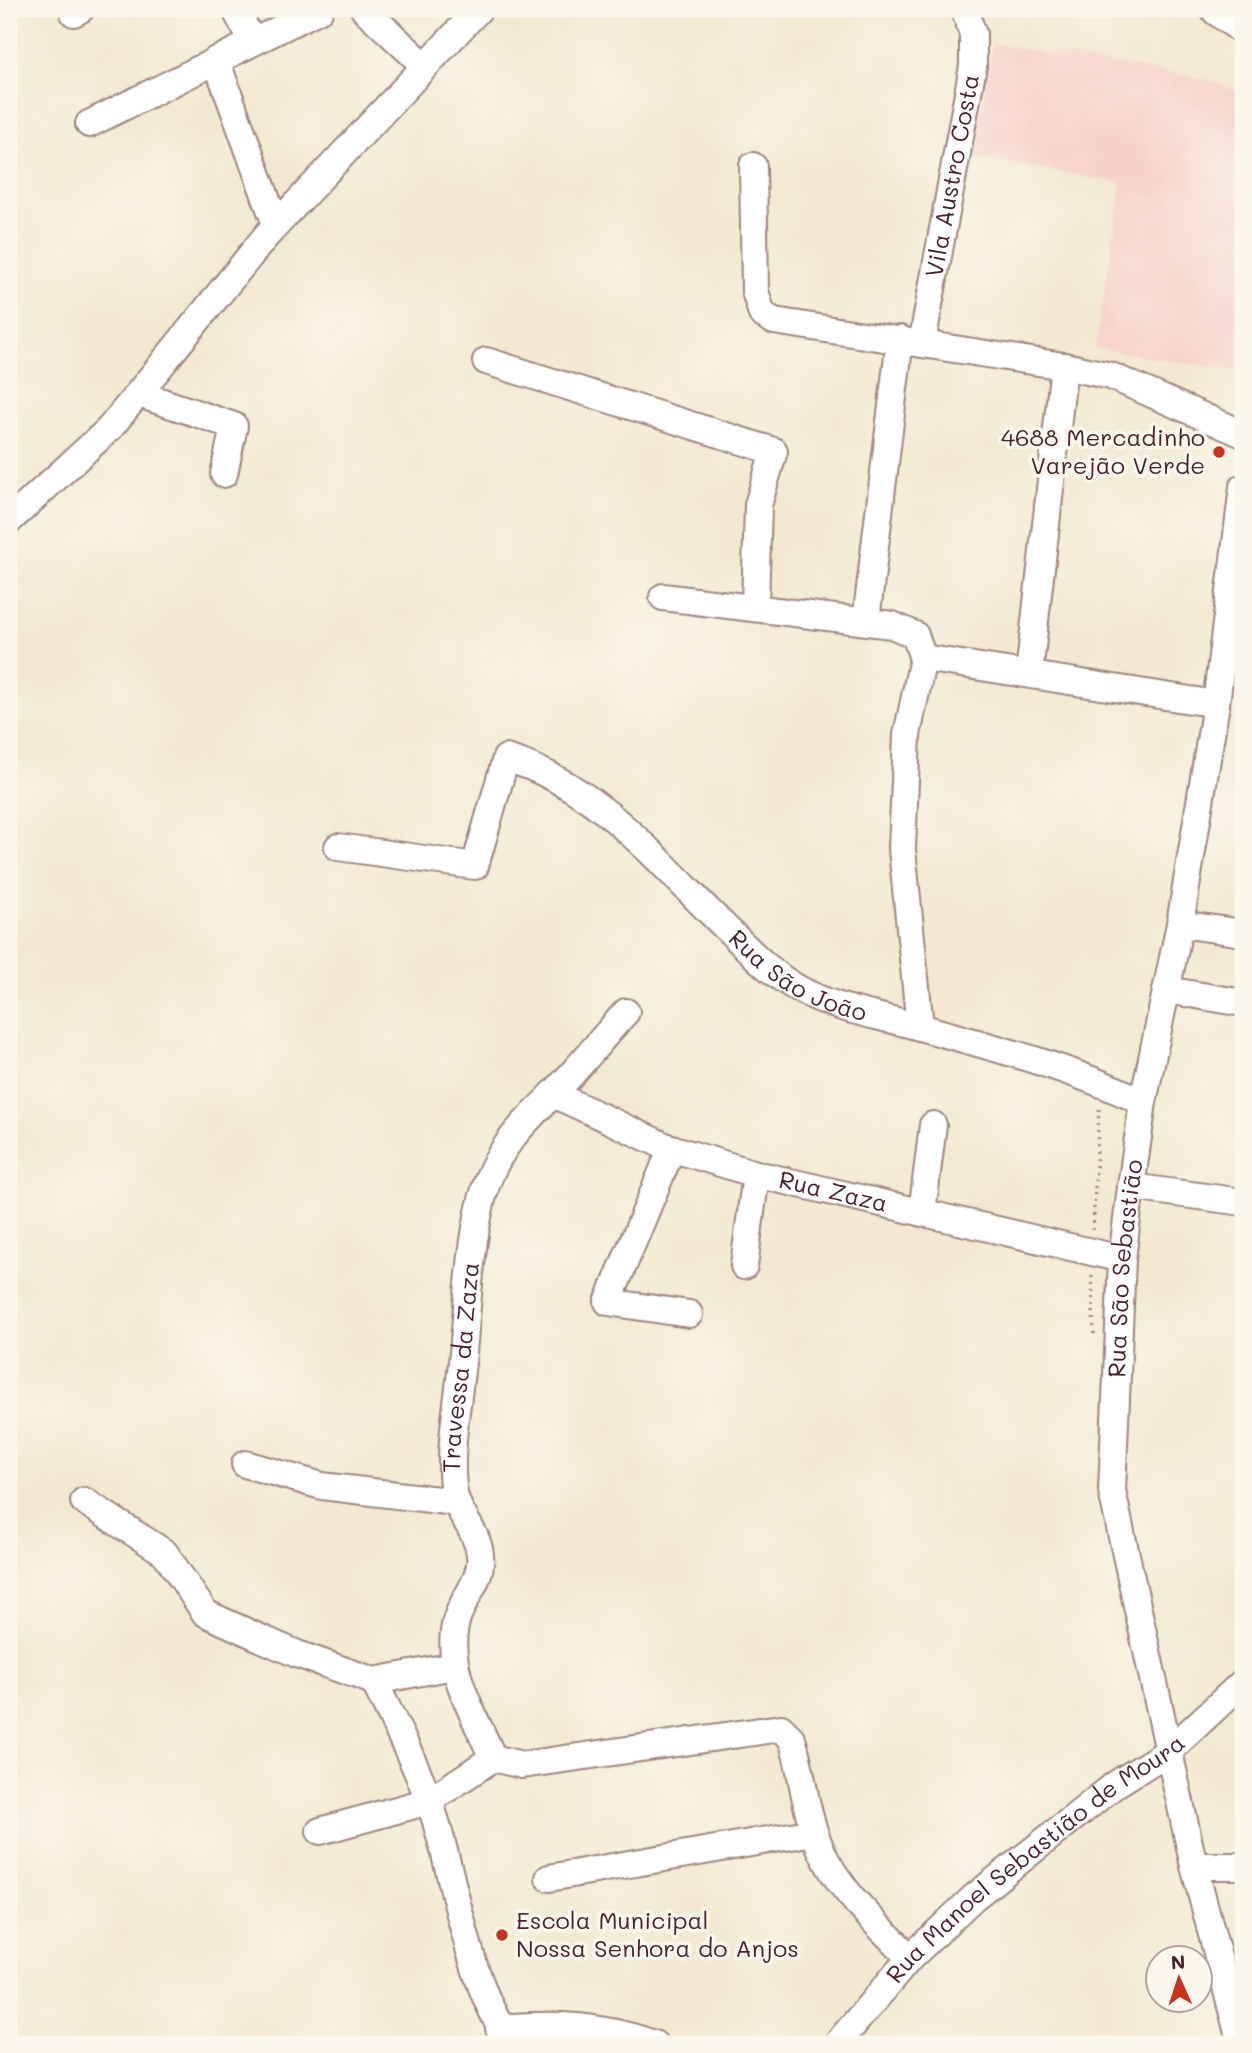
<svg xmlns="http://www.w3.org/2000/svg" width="1252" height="2053" font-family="Mali,sans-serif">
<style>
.built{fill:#f7d1c9}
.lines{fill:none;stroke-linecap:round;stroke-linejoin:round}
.minor-casing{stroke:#9e847e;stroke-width:30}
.major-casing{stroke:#9e847e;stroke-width:37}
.path{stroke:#9e847e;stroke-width:3.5;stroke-dasharray:2 5;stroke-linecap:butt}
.minor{stroke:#fff;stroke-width:26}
.major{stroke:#fff;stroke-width:33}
.poi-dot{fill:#c8321e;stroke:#fbf7ec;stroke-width:2.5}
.labels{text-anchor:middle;stroke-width:7;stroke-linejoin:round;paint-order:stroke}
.street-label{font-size:24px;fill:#4a1f2b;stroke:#fbf7ec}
.poi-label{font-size:24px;fill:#4a1f2b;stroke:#fbf7ec;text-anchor:end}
</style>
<rect width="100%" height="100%" fill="#fbf7ec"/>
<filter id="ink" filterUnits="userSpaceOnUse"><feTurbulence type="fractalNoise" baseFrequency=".0143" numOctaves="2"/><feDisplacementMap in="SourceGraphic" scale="14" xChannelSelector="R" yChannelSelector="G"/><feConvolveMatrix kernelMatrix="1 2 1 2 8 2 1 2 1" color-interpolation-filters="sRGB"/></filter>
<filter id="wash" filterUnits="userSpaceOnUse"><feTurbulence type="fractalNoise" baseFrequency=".00686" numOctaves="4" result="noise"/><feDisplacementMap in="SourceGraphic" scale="28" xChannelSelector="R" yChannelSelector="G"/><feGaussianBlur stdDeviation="1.57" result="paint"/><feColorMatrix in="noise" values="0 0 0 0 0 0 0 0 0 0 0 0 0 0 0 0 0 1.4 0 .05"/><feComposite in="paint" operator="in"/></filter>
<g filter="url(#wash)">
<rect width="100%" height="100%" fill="#f3e9d0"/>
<path class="built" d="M992,44L1206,79L1243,93V372L1095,348L1122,183L973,158Z"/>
</g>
<g filter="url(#ink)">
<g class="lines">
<g class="minor-casing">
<g id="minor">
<path d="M235,9L253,42"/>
<path d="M364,9L425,66"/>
<path d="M74,13L81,9"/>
<path d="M216,60L276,225"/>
<path d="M89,124L320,9"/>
<path d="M753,166L755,291L762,314L774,321L1064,366L1111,376L1243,434"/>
<path id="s1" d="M922,343L973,66V34L964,9"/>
<path d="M486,361L774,451L758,505L755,607"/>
<path d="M139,394L234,426L224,474"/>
<path d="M9,521L110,428L267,235L479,9"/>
<path d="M663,597L892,625L915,635L923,658L907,735L902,849L920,1027"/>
<path d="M866,621L900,339"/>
<path d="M923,658L1216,704"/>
<path d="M1029,674L1064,366"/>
<path id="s2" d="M338,847L475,866L506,758C598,785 658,862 725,927C748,949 770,973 797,988C838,1011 879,1015 923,1028C997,1048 1074,1069 1143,1102"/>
<path d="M1180,924L1243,933"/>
<path d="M1167,990L1243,1003"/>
<path id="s3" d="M553,1094L667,1147L756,1174L1122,1259"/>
<path d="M672,1148L608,1302L689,1314"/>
<path d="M1131,1187L1243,1202"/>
<path d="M922,1213L933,1125"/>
<path d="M744,1266L756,1174"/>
<path d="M245,1464L322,1486L455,1502"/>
<path d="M84,1501L165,1553L205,1613L249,1633L297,1654L374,1681L454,1666"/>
<path d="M374,1681C393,1721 415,1761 430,1803C455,1873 467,1989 513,2044"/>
<path id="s4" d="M493,1758C475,1716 442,1666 457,1618C464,1597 483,1578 480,1555C478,1530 455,1513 453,1487C449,1448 457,1409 461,1371C468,1315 469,1218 493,1168C508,1138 529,1118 552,1095C578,1069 601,1039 626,1012"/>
<path d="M493,1758L522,1765L781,1728L792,1739C802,1770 804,1803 815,1834C831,1885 874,1920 910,1958"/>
<path d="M320,1831L429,1801L493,1758"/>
<path d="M1194,1866H1243"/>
<path d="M549,1878L814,1832"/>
<path d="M499,2028C554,2023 602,2025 654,2044"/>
<path id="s5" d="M837,2044L910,1958L973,1898L1116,1784L1169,1751L1243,1682"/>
<path id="s6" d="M1241,2044L1194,1866L1112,1491L1122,1259L1131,1187L1143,1102L1180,924L1216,704L1243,487"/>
</g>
</g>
<g class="major-casing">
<path id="major" d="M1218,9L1243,27"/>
</g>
<path class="path" d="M1093,1230L1099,1108
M1092,1276L1094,1338"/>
<use href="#minor" class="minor"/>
<use href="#major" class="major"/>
</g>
</g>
<g class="poi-dot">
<circle cx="1219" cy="452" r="7"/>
<circle cx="502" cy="1935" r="7"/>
</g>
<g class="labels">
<g class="street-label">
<text dy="8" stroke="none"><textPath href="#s1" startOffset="170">Vila Austro Costa</textPath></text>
<text dy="8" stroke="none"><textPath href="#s2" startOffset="620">Rua São João</textPath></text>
<text dy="8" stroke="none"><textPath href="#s3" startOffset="298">Rua Zaza</textPath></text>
<text dy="8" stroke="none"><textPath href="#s6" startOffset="791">Rua São Sebastião</textPath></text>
<text dy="8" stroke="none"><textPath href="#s4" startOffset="410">Travessa da Zaza</textPath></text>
<text dy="8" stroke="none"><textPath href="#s5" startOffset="273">Rua Manoel Sebastião de Moura</textPath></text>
</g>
<g class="poi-label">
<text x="1205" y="446">4688 Mercadinho<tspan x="1205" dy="28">Varejão Verde</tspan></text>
<text x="516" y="1929" text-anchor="start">Escola Municipal<tspan x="516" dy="28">Nossa Senhora do Anjos</tspan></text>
</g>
</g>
<rect width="1252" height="2053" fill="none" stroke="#fbf7ec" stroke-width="35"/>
<g transform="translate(1179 1979) rotate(357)"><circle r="33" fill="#fbf7ec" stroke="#b4a19f" stroke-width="2"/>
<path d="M0-5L12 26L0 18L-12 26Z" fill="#c8321e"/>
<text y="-10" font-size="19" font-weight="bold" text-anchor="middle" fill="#4a1f2b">N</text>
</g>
</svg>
